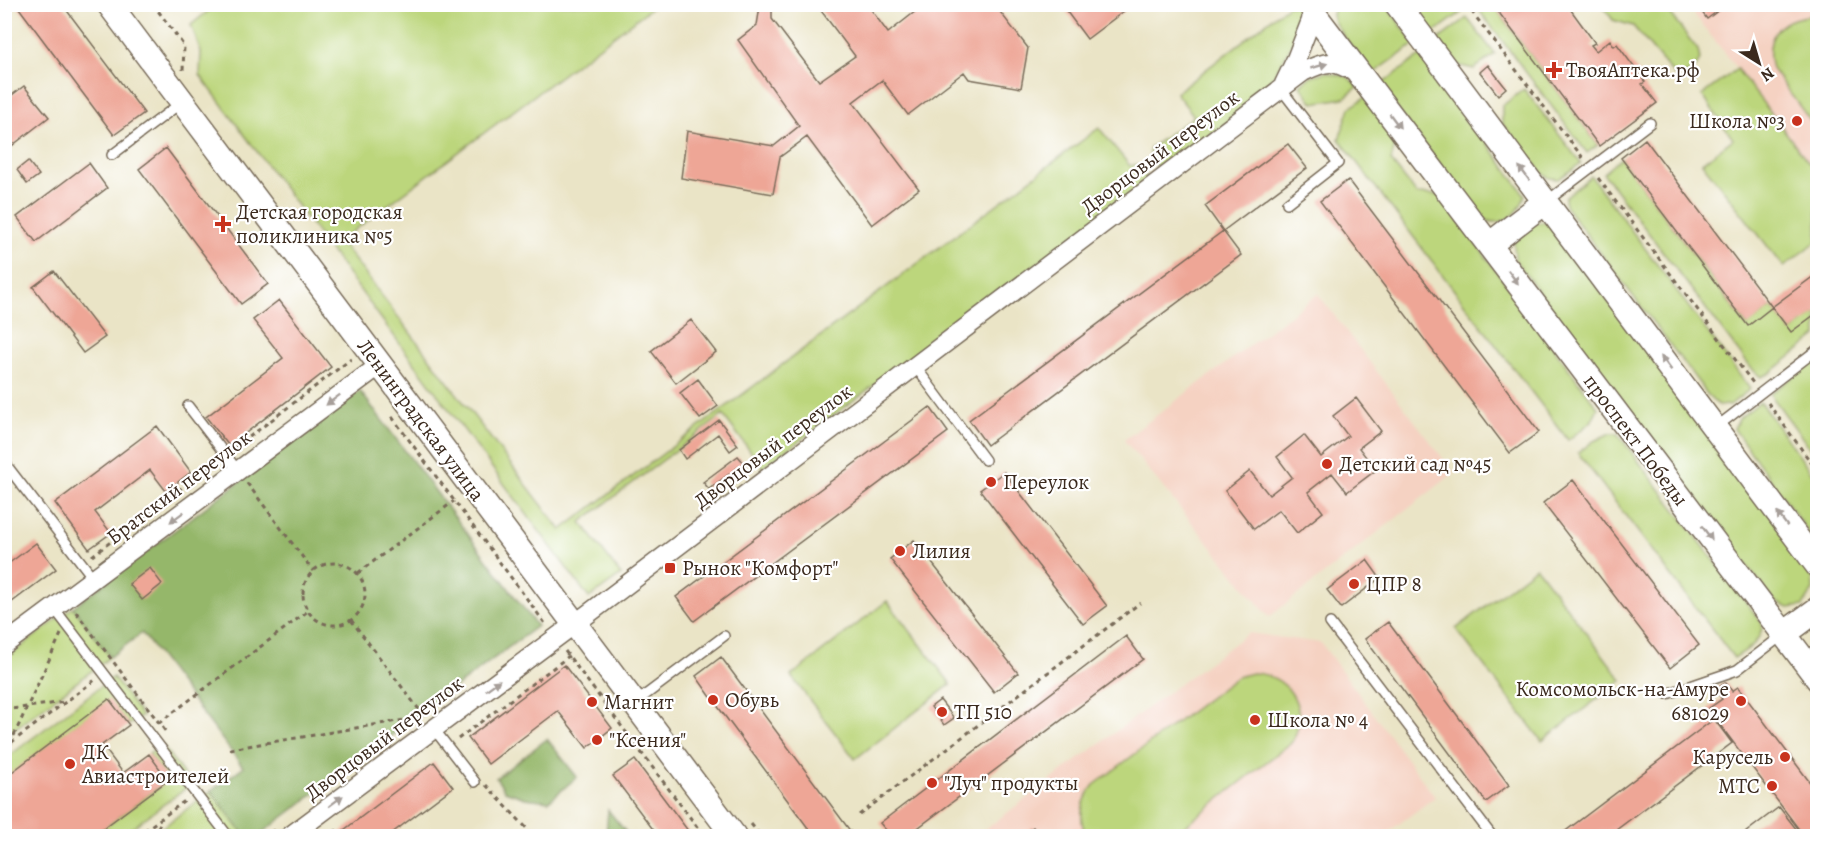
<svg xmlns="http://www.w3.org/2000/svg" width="1822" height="841" font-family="Alegreya,serif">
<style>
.built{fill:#f5d2c2}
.green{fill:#bcd67b;stroke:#7c804c;stroke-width:1.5}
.forest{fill:#95b76b;stroke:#687044;stroke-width:1.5}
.building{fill:#eea696}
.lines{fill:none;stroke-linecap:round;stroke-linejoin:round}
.lane-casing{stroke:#786b59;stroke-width:12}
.street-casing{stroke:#786b59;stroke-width:21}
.secondary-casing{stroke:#786b59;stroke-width:27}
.path{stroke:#786b59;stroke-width:3;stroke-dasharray:4.5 4.5;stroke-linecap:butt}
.lane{stroke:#fff;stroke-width:9}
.street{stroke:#fff;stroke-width:18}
.secondary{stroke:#fff;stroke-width:24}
.oneway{fill:#a79f9a}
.poi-dot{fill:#c8321e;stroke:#fff;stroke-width:2}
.labels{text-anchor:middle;stroke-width:4.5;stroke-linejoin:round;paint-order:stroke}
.poi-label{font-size:21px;fill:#3b2a1e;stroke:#fff;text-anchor:start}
.street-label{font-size:21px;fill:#3b2a1e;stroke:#fff}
</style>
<rect width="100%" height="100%" fill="#fff"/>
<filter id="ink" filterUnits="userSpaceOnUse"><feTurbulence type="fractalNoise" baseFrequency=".0167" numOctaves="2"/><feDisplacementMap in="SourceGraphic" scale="12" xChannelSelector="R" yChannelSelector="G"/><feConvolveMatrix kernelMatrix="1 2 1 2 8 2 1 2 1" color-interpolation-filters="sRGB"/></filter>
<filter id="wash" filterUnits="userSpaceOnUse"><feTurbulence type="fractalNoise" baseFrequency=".008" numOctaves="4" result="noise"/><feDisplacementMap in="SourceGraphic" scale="24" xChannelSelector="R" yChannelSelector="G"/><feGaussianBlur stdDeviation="1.35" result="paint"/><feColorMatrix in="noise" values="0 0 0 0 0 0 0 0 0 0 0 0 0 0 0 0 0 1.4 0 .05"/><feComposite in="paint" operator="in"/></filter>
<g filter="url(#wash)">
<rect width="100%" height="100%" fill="#eae4c6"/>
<path class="built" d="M1687,5H1817V173L1737,69Z
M1318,294L1454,473L1269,617L1124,440Z
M1248,633L1321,643L1435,797L1383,836H976Z"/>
<path class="green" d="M217,4L655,5L340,241L561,530L1099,128L1130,166L1138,164L1149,180L763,468L723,415L581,522L621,575L589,598L200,75L201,52L191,25Z
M1289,5H1302C1299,18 1297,32 1291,45C1263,107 1213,133 1161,172L1150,157V148L1194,116L1176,93Z
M1335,5H1386L1415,44L1371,75L1334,22L1332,14Z
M1411,5H1457L1462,12L1433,33Z
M1475,5H1498L1497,10L1598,145L1587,153Z
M1602,5H1663L1698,50L1700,60C1694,71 1688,75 1675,76L1633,26L1613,20Z
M1807,16L1817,18V130L1772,69C1764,39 1777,20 1807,16Z
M1467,18L1495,54L1474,69L1457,65L1438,40Z
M1423,54L1525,195C1519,216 1502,229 1481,218L1379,86Z
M1737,69L1817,173V241L1784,267L1702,163L1733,139L1702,95Z
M1326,72L1348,77L1358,87L1344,98L1313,103L1300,85L1311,76Z
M1524,89L1581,163L1559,179L1549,178L1541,172L1502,123V106Z
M1366,97L1397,137L1391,161L1417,194L1440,195L1598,408L1591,422L1568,440L1339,139L1350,108Z
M1621,158L1747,326L1772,307L1791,332L1817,312V336L1770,373L1761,377L1751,368L1603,173Z
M1591,176L1750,389L1730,405L1719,406L1711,399L1565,206V197Z
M1542,222L1551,225L1812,569L1813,590L1803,606L1788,608L1774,601L1515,260L1514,240L1532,224Z
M1817,359V458L1770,394Z
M1760,402L1817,480V544L1734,429L1738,419Z
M1610,433H1617L1762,623C1763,641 1748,649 1734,658L1578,453L1594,441Z
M1536,567L1622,680L1542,741L1456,629Z
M887,601L951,684L855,759L791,676Z
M73,607L110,657L5,736V659Z
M1252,673C1290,674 1310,710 1292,742L1172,836H1087C1077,819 1082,800 1094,785L1237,677Z
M113,677L142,716L129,725L109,700L5,778V759Z
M162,745L191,784L121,836H93L168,780L149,754Z
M211,791L245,836H151Z"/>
<path class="forest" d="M360,391L537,626L258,836H245L211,791L243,767L142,633L110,657L73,607Z
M547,739L577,777L549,801L525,798L505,791L496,778Z
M608,810L629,836H606Z"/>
<g id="blocks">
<path class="building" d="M16,4H62L144,113L114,135Z
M816,4H867L888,33L925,4H994L1028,48L1021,88L969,79L964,72L908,115L882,80L853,102L919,189L872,225L807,137L780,157L773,194L681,178L687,131L774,146L799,126L738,40L757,25L760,7L772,10V19L819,81L855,56Z
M1061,4H1126L1128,8L1087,39Z
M1498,4H1561L1564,8L1568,6L1595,43L1591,45L1596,51L1610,40L1614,46L1617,44L1645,82L1642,84L1657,103L1599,146L1497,10Z
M1696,4H1727L1707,19Z
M1488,65L1506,88L1498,95L1480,72Z
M24,86L49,117L4,152V101Z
M1645,139L1772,307L1748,326L1621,158Z
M1288,144L1307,168L1223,231L1205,206Z
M166,148L268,284L241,304L139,169Z
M28,161L39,175L27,184L17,170Z
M89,163L107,188L36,242L17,217Z
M1348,180L1539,432L1510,453L1320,201Z
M1223,231L1241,255L987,445L969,420Z
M54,271L105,337L83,353L33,287Z
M1818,273V312L1791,332L1772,307Z
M279,300L331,367L229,446L206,417L283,358L253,320Z
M691,320L716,352L676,383L651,351Z
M698,379L718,406L700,419L680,393Z
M1356,398L1381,431L1359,448L1376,470L1347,492L1332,473L1308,492L1323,512L1297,533L1279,510L1254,529L1225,491L1250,471L1269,495L1292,477L1277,457L1304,435L1321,457L1348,436L1333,416Z
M930,407L948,432L694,621L676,597Z
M719,420L738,445L730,451L718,434L685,459L679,450Z
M157,426L191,472L166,491L150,470L95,512L111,533L89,549L55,503Z
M738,456L744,463L709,489L703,482Z
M1004,472L1107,606L1083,624L980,490Z
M1573,480L1699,645L1670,668L1543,503Z
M914,540L1018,673L994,692L890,559Z
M36,543L56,569L4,608V567Z
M1367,560L1380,578L1341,608L1327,590Z
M150,568L162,584L142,600L129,584Z
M1388,622L1509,785L1486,802L1365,639Z
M1126,636L1143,659L907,836H891L880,823Z
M721,657L854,836H814L713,700L696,676Z
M564,665L612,728L587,748L558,711L488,764L468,738Z
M1725,682L1732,691L1738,687L1818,793V836H1804L1708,709L1722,699L1715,689Z
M109,699L129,725L102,745L123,773L149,754L168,780L93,836H4V778Z
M940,700L954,718L944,725L931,707Z
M1714,719L1732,743L1608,836H1559Z
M635,760L692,836H658L613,776Z
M434,762L453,787L388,836H336Z
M1779,807L1797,830L1789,836H1741Z
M1033,827L1040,836H1020Z"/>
</g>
</g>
<g filter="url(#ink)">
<use href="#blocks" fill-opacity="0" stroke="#786b59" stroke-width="1.5"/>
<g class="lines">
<g class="lane-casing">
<path id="lane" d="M1281,89L1338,163L1287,203
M112,155L182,102
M1547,201L1650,123
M915,366L985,460
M188,406L238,471
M1715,428L1818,349
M4,462L94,579
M54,608L228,836
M1330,623L1492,836
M1667,694L1737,670L1784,634
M636,702L724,636
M434,729L475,782"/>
</g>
<g class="street-casing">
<path id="street" d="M1284,84L1296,59L1317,5
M4,645L380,365
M290,836L588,614L1303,72C1328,60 1333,60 1356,73"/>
</g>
<g class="secondary-casing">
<path id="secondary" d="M109,4L734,836
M1314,4V14L1818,679
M1397,4L1818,566
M1489,245L1545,202
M1784,634L1818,609"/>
</g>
<path class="path" d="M153,4L184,46L183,70
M1466,4L1583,158
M1598,178L1753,383
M1768,403L1818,472
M392,417L547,626
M235,448L351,359
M247,483L313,571
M92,556L216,462
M303 594a31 31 0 1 1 62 0a31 31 0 1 1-62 0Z
M358,573L454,501
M76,612L166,732
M351,620L424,716
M565,651L704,836
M4,710L65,702
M159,723L308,611
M458,739L569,656
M10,744L61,634
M4,748L95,680
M230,749L422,717
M486,785L534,836
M859,815L1140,603
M751,824L761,836
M137,836L186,800
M154,836L162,819
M265,836L274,830
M328,836L337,830"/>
<use href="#lane" class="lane"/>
<use href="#street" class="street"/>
<use href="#secondary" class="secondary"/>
</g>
<defs><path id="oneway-solid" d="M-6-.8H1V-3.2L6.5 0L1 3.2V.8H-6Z" transform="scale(1.5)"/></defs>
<g class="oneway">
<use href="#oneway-solid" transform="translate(1319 66) rotate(-16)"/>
<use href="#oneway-solid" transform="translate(1395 121) rotate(53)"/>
<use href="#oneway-solid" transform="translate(1524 173) rotate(-127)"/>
<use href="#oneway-solid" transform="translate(1513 277) rotate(53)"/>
<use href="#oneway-solid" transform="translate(1666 363) rotate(-127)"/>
<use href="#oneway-solid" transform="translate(333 400) rotate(143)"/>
<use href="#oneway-solid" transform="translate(177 517) rotate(143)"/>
<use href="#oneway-solid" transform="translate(1782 519) rotate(-127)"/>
<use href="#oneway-solid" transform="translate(1707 533) rotate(53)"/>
<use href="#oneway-solid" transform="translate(493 685) rotate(-37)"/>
<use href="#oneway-solid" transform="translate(336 801) rotate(-37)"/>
</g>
</g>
<g class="poi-dot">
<path d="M1551 61h6v6h6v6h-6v6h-6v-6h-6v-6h6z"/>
<circle cx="1797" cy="121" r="6"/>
<path d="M220 215h6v6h6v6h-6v6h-6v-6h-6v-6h6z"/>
<circle cx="1327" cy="464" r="6"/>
<circle cx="991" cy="482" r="6"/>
<circle cx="900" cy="551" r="6"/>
<rect x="664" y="562" width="12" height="12" rx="3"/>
<circle cx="1354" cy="584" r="6"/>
<circle cx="713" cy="700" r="6"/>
<circle cx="1741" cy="701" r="6"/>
<circle cx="592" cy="702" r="6"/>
<circle cx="942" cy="712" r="6"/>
<circle cx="1255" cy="720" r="6"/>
<circle cx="597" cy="740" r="6"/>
<circle cx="1785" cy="757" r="6"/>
<circle cx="70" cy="764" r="6"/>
<circle cx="932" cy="783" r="6"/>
<circle cx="1772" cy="786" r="6"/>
</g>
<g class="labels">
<g class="poi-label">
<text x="1566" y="77">ТвояАптека.рф</text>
<text x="1785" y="128" text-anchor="end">Школа №3</text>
<text x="236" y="219">Детская городская<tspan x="236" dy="24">поликлиника №5</tspan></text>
<text x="1339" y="471">Детский сад №45</text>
<text x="1003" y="489">Переулок</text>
<text x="912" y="558">Лилия</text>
<text x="682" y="575">Рынок "Комфорт"</text>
<text x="1366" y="591">ЦПР 8</text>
<text x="1729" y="696" text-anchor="end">Комсомольск-на-Амуре<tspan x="1729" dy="24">681029</tspan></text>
<text x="725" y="707">Обувь</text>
<text x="604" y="709">Магнит</text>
<text x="954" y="719">ТП 510</text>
<text x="1267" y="727">Школа № 4</text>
<text x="609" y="747">"Ксения"</text>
<text x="82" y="759">ДК<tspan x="82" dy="24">Авиастроителей</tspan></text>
<text x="1773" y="764" text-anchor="end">Карусель</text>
<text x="944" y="790">"Луч" продукты</text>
<text x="1760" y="793" text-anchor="end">МТС</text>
</g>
<g class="street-label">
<text transform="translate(1160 152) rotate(-37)" y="7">Дворцовый переулок</text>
<text transform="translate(421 420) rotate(53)" y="7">Ленинградская улица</text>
<text transform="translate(1636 440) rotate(53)" y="7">проспект Победы</text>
<text transform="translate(773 446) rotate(-37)" y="7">Дворцовый переулок</text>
<text transform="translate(179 487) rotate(-37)" y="7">Братский переулок</text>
<text transform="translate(384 738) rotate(-37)" y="7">Дворцовый переулок</text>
</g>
</g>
<rect width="1822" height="841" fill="none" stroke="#fff" stroke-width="24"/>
<g transform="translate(1759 63) rotate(143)" stroke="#ffffff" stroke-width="4.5" paint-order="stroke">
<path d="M0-4.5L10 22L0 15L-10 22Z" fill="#3b2a1e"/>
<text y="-9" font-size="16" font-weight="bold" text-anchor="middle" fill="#3b2a1e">N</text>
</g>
</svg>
